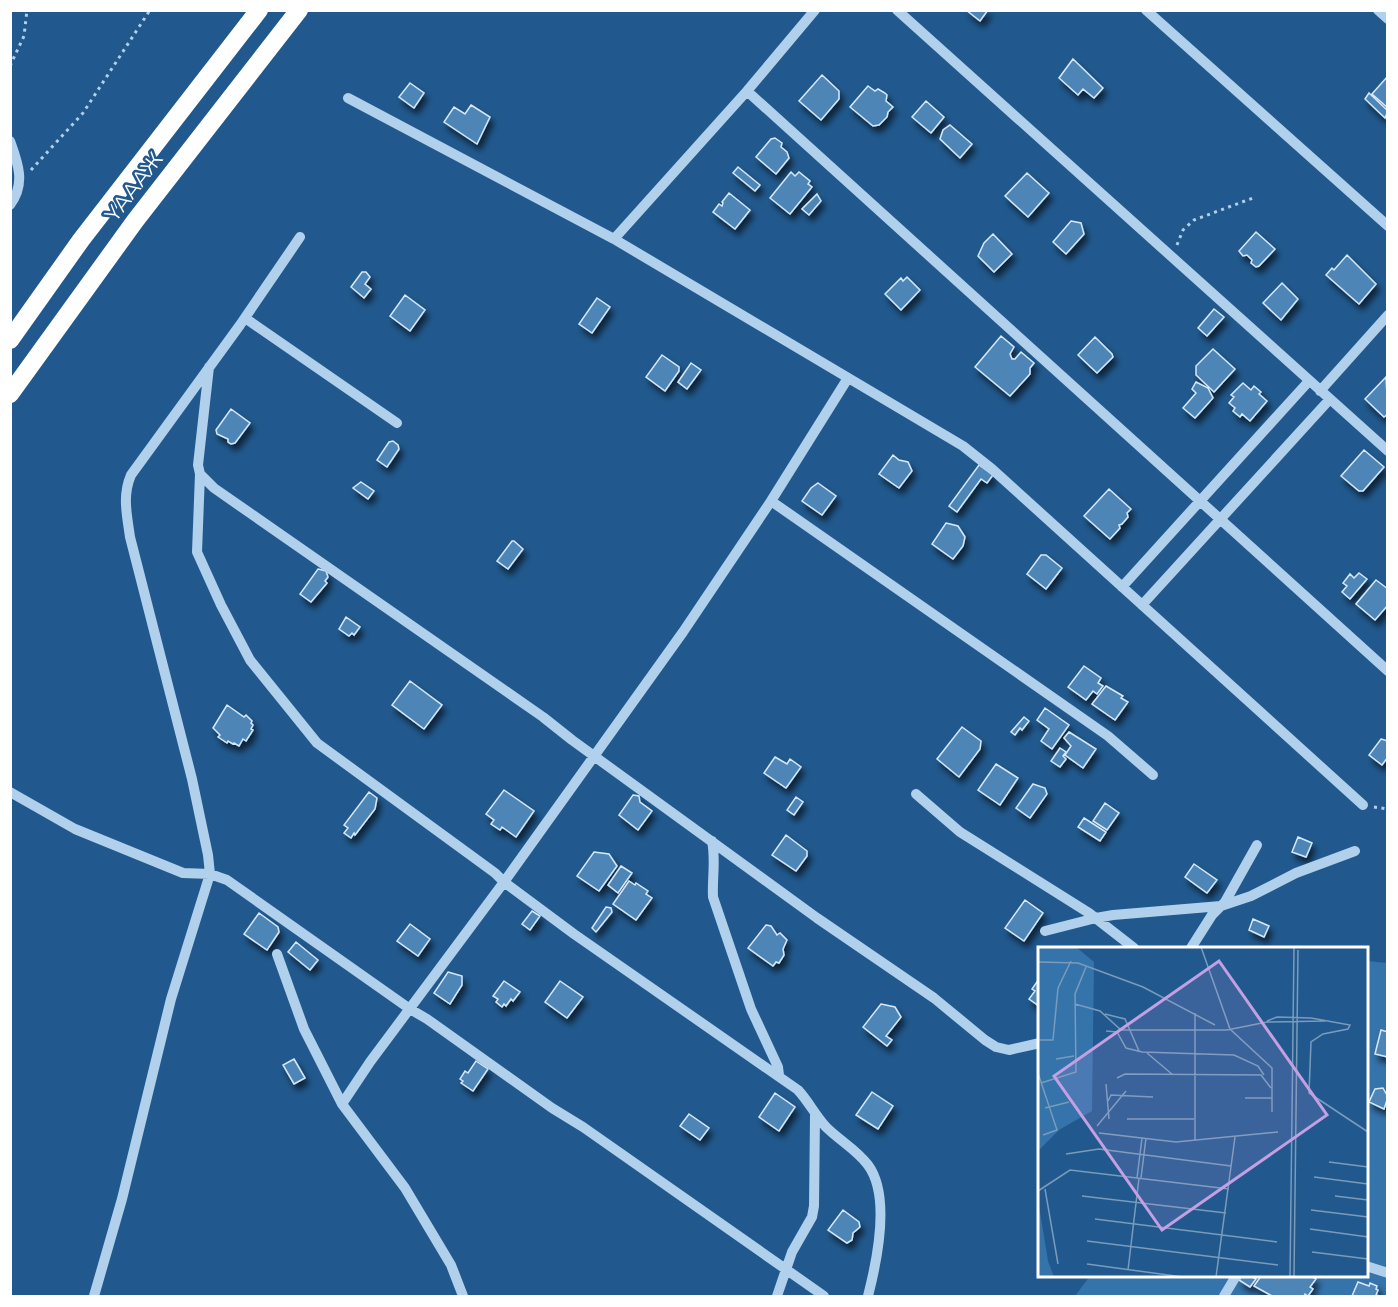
<svg xmlns="http://www.w3.org/2000/svg" width="1398" height="1307" font-family="Montserrat,sans-serif">
<style>
.green{fill:#3573ab}
.building{fill:#4e85b7;stroke:#d5e8f9;stroke-width:1.5;filter:url(#shadow)}
.lines{fill:none;stroke-linecap:round;stroke-linejoin:round}
.path{stroke:#b0d0ec;stroke-width:3;stroke-dasharray:3 4.5;stroke-linecap:butt}
.minor{stroke:#b0d0ec;stroke-width:10}
.highway{stroke:#fff;stroke-width:18}
.labels{text-anchor:middle;stroke-width:5;stroke-linejoin:round;paint-order:stroke}
.street-label{font-size:21px;fill:#fff;stroke:#21598e}
.inset-road{fill:none;stroke:#7a9bbb;stroke-width:1.5}
.view{fill:#c4a0e2;fill-opacity:0.15;stroke:#c4a0e2;stroke-width:3}
.inset-edge{fill:none;stroke:#fff;stroke-width:3}
</style>
<defs>
<filter id="shadow"><feDropShadow dx="3.5" dy="6" stdDeviation="3" flood-color="#0009"/></filter>
</defs>
<rect width="100%" height="100%" fill="#21598e"/>
<path class="green" d="M1367,961L1387,963V1296H1075L1090,1276H1366Z"/>
<path class="building" d="M966,10H988L980,21Z
M1073,59L1103,88L1094,98L1083,89L1078,95L1059,78Z
M822,75L839,91V99L821,120L799,101Z
M1387,77L1388,78V108L1372,94Z
M410,83L424,93L414,108L399,97Z
M868,86L875,91L878,89L885,93L887,95L886,101L893,107L888,112L887,117L879,125L873,126L850,107Z
M1369,93L1388,111L1385,118L1365,99Z
M926,101L944,117L931,133L912,117Z
M471,105L490,117L477,144L444,122L454,107L465,114Z
M950,125L972,144L960,158L940,139L943,130Z
M775,138L782,143L781,147L787,152L789,158L776,174L756,157L771,139Z
M738,167L760,185L755,191L733,173Z
M791,172L795,176L799,172L810,181L808,184L812,187L790,214L770,198Z
M1027,173L1049,193L1028,217L1005,196Z
M729,193L750,210L735,229L713,212L719,204L722,206L723,203L722,202Z
M817,194L821,201L809,215L802,209Z
M1071,221L1081,223L1084,234L1066,254L1053,242Z
M1256,232L1275,249L1259,266L1256,267L1251,263L1252,260L1247,255L1243,256L1239,251Z
M993,234L1012,254L994,272L978,256L984,243Z
M1347,255L1376,284L1359,304L1326,275L1332,268L1334,270Z
M362,272H366L370,277L365,284L371,289L364,298L351,287Z
M907,277L920,290L901,310L885,294L901,278L903,281Z
M1282,283L1298,299L1281,320L1263,303Z
M405,295L425,310L410,331L390,316Z
M597,298L610,307L592,333L579,324Z
M1214,309L1224,317L1207,336L1198,328Z
M1001,336L1014,347L1010,354L1012,359H1015L1021,352L1034,363L1030,368V374L1010,396L975,367Z
M1095,337L1112,354L1113,357L1097,373L1078,355Z
M1213,349L1235,369L1214,392L1196,375V366Z
M662,355L679,367V371L665,391L646,377Z
M691,363L701,370L687,389L678,382Z
M1386,377L1388,414L1384,417L1365,399Z
M1196,382L1208,388L1213,398L1195,418L1183,408L1196,393L1192,389Z
M1243,383L1251,390L1254,386L1261,392L1259,394L1267,401L1250,421L1242,414L1240,417L1233,411L1235,408L1229,403L1234,397L1231,395Z
M231,409L250,423L235,443L231,444L228,442V439L217,434L216,430Z
M393,441L398,445L399,449L387,467L377,460L389,442Z
M1364,450L1384,467L1363,491H1359L1341,476Z
M893,455L899,460L908,462L912,471L899,488L879,474Z
M979,465L993,475L987,483L981,479L957,512L949,506Z
M361,482L374,491L368,499L353,488Z
M818,483L836,496L822,515L802,501L811,488Z
M1109,489L1131,509L1127,513L1128,517L1122,524L1119,525L1120,528L1110,539L1084,516Z
M946,523L958,526L965,537L963,546L953,559L932,544Z
M512,541H514L523,549L508,569L497,561Z
M1041,555H1046L1062,568L1046,589L1027,574Z
M318,569L326,571L328,577L325,581L327,583L311,602L300,594Z
M1359,573L1367,579L1350,599L1342,592L1347,586L1343,583L1350,574L1354,578Z
M1376,580L1388,589V605L1375,620L1356,604Z
M346,617L360,627L354,635L352,633L349,636L339,629Z
M1084,666L1101,678L1098,683L1103,686L1097,694L1093,691L1086,700L1068,687Z
M410,681L442,705L424,729L392,705Z
M1106,686L1123,696L1121,698L1128,702L1115,720L1092,704Z
M227,705L244,717L246,715L252,721L251,723L253,725L251,729L253,730L246,741L243,739L239,746L234,743L233,744L228,741L227,743L218,737L220,735L213,728Z
M1045,708L1069,725L1052,749L1041,741L1049,729L1037,720Z
M1024,717L1029,721L1022,730L1020,728L1015,735L1011,732Z
M962,727L981,741L980,749L959,777L937,759Z
M1069,732L1096,749L1083,768L1065,755L1071,746L1064,738Z
M1381,739L1388,741V757L1382,765L1369,755Z
M1060,748L1066,752L1063,756L1066,759L1060,767L1051,761Z
M775,757L787,764L790,759L801,767L786,788L764,773Z
M996,764L1018,778L1000,805L978,790Z
M1033,784L1045,788L1047,794L1030,818L1016,808Z
M504,790L534,811L516,837L502,827L500,830L491,824L494,820L486,814Z
M369,792L377,798L375,809L355,835L354,833L351,838L344,833L348,828L344,825Z
M633,795L639,796L640,802L652,811L638,830L619,815Z
M796,797L803,802L794,815L787,810Z
M1105,803L1119,813L1107,830L1093,821Z
M1084,818L1106,832L1100,841L1078,827Z
M786,835L807,851V856L796,871L772,855Z
M1298,837L1312,843L1306,857L1292,852Z
M594,852L609,854L617,866L599,891L577,876Z
M1194,864L1217,880L1207,893L1185,877Z
M621,866L632,873L618,893L608,885Z
M629,881L635,885L636,883L648,891L646,894L652,898L636,920L613,904Z
M1025,900L1043,913L1024,941L1005,928Z
M606,907L611,908L612,912L596,932L592,928Z
M532,911L540,916L530,930L522,924Z
M259,913L278,927L279,932L267,950L244,934Z
M1253,919L1269,926L1264,937L1249,930Z
M410,924L430,939L418,956L397,941Z
M766,925L771,926L777,935L780,933L787,940L783,949L784,955L779,963L776,962L773,966L748,948Z
M296,942L318,960L310,970L288,952Z
M448,972L462,976V985L450,1004L434,993Z
M1039,979L1040,1005L1039,1006L1029,999L1035,991L1032,989Z
M504,981L520,992L513,1001L511,999L506,1006L504,1004L502,1007L496,1002L498,999L493,996Z
M560,981L583,997L567,1018L545,1002Z
M881,1004L895,1007L901,1017L886,1036L892,1040L887,1046L863,1027Z
M1381,1030L1388,1032V1057L1375,1054Z
M294,1059L305,1078L294,1084L283,1065Z
M476,1061L488,1069L473,1091L461,1083L463,1081L460,1079L465,1071L468,1073Z
M1383,1088L1388,1097L1384,1109L1369,1102L1375,1089Z
M872,1092L893,1106L878,1129L856,1115Z
M775,1093L795,1107L779,1131L759,1117Z
M689,1114L709,1128L700,1140L680,1126Z
M843,1210L859,1222L860,1227L853,1233L852,1240L847,1243L828,1230Z
M1242,1276H1250L1256,1279L1250,1287L1239,1280Z
M1261,1276H1311L1316,1279L1310,1287L1313,1289L1308,1296L1305,1294L1304,1296H1272L1254,1286Z
M1358,1282L1369,1286L1370,1283L1377,1286L1376,1289L1378,1290L1376,1295L1379,1296H1352Z"/>
<g class="lines">
<path class="path" d="M10,66L24,36L27,10
M31,170L83,113L150,10
M1177,245L1183,230L1194,220L1253,198
M1374,807L1388,809"/>
<path class="minor" d="M897,10L1388,451
M1146,10L1388,226
M1378,10L1388,19
M747,91L1388,671
M348,98L614,239L963,446L992,469L1363,805
M10,141C18,163 26,184 10,205
M614,239L747,91L815,10
M245,318L397,423
M209,367L198,465L200,474L214,488L543,717L572,740L817,918L934,998L985,1040L996,1047L1009,1050L1040,1043
M1320,391L1388,315
M200,474L197,552L221,605L250,660L317,743L495,873L504,882L574,934L798,1090C809,1102 815,1115 826,1127C839,1140 857,1150 868,1165C891,1196 877,1261 868,1296
M771,501L1108,736L1153,775
M1122,587L1309,381
M1142,605L1330,399
M10,792L75,829L183,873L210,874L227,880L410,1009L427,1019L552,1108L583,1127L824,1296
M916,794L960,832L1089,913L1134,948
M712,841C716,860 712,878 713,897L751,1009L778,1067L779,1075
M1045,931L1096,918L1113,915L1221,906L1251,896L1296,873L1355,851
M1191,948L1212,915L1225,902L1257,845
M277,954L304,1029L342,1104L405,1188L451,1265L463,1296
M342,1104L370,1062L504,882L683,632L771,501L848,378
M1366,1266L1388,1273
M94,1296L122,1199L171,999L210,874L208,855L192,779L130,537C127,515 122,496 131,475L240,325L300,237
M777,1296L792,1252L812,1217L814,1206L815,1115
M1224,1296L1236,1276"/>
<path class="highway" d="M10,340L81,240L259,10
M10,394L135,221L299,10"/>
</g>
<g class="labels">
<g class="street-label">
<text transform="translate(134 187) rotate(-53)" y="7">ҮАААЖ</text>
</g>
</g>
<g transform="translate(1038 947)">
<rect width="330" height="330" fill="#21598e"/>
<path d="M0,0H38L56,15L54,164L21,183L0,204ZM0,253L10,314L16,330H0Z" fill="#3573ab"/>
<path class="inset-road" d="M163,0L192,82L234,121V165M0,15L40,16L105,40L177,78M37,57L62,64L83,83H189L229,75L287,74M157,66V193M67,67L87,72L101,104M229,74L239,70L273,71L312,78L310,82L285,87L273,95L271,146L330,185M68,84L79,85L88,101L104,105L196,108L220,119L226,128M0,93H15L20,41L33,14M109,106L135,128M18,112L36,109M0,126L19,183L5,188M79,131L87,127L223,128L233,141M3,136L38,125L37,47L48,20M68,137L71,172M207,151H234M70,154L73,148L115,150M7,161L31,155M89,172H156M59,179L88,144M61,186L138,195L240,185M28,207L61,202L193,219M291,215L330,220M276,230L330,237M99,231L104,191M103,231L108,191M7,242L20,317M0,244L32,223L191,242M44,249L188,266M297,249L330,253M273,263L330,270M57,272L239,295M272,282L330,290M49,294L240,318M274,305L330,312M49,317L145,330M90,323L101,231M178,330L197,190M252,330L256,0M256,330L260,3"/>
<path class="view" d="M181,14L289,168L124,283L16,129Z"/>
<rect width="330" height="330" class="inset-edge"/>
</g>
<rect width="1398" height="1307" fill="none" stroke="#ffffff" stroke-width="24"/>
</svg>
